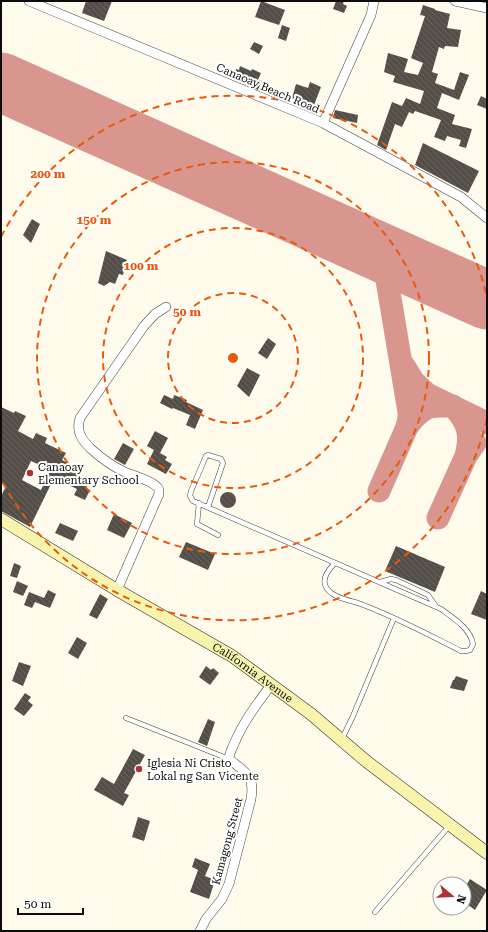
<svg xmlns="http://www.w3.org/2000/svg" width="488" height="932" font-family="'Roboto Serif',serif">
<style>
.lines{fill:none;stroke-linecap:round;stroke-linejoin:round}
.taxiway{stroke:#d8968e;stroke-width:23}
.runway{stroke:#d8968e;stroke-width:59}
.building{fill:url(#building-back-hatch);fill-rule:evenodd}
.lane-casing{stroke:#3f3f3f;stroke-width:5.5}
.street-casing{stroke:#3f3f3f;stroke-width:10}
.secondary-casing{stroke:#2e2e2e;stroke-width:13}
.lane{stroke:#fff;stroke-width:4.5}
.street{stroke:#fff;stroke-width:9}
.secondary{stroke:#f8f4ad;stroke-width:12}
.ring{fill:none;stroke:#e8590c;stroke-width:2;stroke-dasharray:7 5}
.poi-dot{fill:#b13030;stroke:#fff;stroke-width:1.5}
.labels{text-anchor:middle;stroke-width:4;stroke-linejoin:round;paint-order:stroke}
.street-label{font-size:11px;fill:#0c0c0c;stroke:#fff}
.poi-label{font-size:11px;fill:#0c0c0c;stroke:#fff;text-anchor:start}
.centre{fill:#e8590c;stroke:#fff;stroke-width:2}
.ring-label{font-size:12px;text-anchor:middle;font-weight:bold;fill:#e8590c;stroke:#fff;stroke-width:4;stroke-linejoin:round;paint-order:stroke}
</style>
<defs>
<pattern id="building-back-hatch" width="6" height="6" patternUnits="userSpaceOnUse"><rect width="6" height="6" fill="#544e49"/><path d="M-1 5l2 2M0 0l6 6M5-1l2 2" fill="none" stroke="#68635f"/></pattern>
</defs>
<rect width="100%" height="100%" fill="#fefbed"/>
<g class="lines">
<path class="taxiway" d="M363,244L378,257L387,280L409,412V418L407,427
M387,280C388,260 398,262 414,267
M404,366L414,382L427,394L487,423
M379,491L407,427L413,419L422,411L429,407L438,406H453C468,423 472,434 466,456
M438,518L466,456L475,443"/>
<path class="runway" d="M1,82L487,300"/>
</g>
<path class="building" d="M86,1H112L104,21L82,13Z
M261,1L285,10L279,25L255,17Z
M336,1H344L343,4L347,6L344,13L333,9Z
M423,5L435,9V10L450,14L447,28L461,30L458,47L445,46L444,49L439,47L432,72L438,74L435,83L454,90L460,72L469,75L459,100L442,93L437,108L455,115L452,124L472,129L466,148L459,146L461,140L447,136L445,141L434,137L441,120L415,111L413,114L409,112L402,127L395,124L386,150L377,145L392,102L402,106L406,98L420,104L424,91L393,82L395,76L384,72L388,53L408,59L404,72L418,75L423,63L411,58L425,16L420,15Z
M282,25L290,28L286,41L278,38Z
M254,42L263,46L259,54L250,49Z
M240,66L251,71L252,69L261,73L258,80L262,81L258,90L233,79L236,69L239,70Z
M310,82L321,87L314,105L292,98L296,84L308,88Z
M481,96L487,99V109L477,105Z
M335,110L358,115L357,123L333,118Z
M423,143L479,171L468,193L415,165Z
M32,219L40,224L31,243L23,235Z
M106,251L127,260L123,275L119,274L115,284L110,282L104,286L98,283Z
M268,338L276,344L267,359L258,353Z
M247,368L260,375L249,397L237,386Z
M164,395L173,399L174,395L187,400L186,402L203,410L195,429L186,425L190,415L173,408L172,409L160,403Z
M1,407L14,413L15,411L26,416L18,431L33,439L36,433L47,438L45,443L66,453L62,460L81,470L78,476L89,481L86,488L90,490L85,500L74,495L77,489L54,478L30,527L1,511V496L6,486L1,483ZM31,461L50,470L41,490L22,480Z
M155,431L168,438L160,453L167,457L165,460L172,464L166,474L147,464L154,450L147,446Z
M123,443L134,449L125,465L114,459Z
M220 500a8 8 0 1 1 16 0a8 8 0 1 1-16 0Z
M114,514L132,523L124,538L107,530Z
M60,523L78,531L73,541L55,533Z
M186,542L215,554L208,570L179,557Z
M396,546L445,567L435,592L385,571Z
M14,563L21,566L17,578L10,576Z
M17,581L28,586L23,596L13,592Z
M48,590L56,594L50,608L35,602L32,608L24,605L29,592L44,598Z
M481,591L487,594V620L471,614Z
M100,594L108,599L97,619L89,615Z
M77,637L87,643L78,659L68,653Z
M19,662L31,666L23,686L12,681Z
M206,666L211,670L213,668L219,673L210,685L199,677Z
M456,676L468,680L464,691L450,688L453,680H454Z
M25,693L31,697L28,701L33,705L24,716L14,709Z
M208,719L215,722L207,746L198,742Z
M133,749L145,755L124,793L129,795L123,806L94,790L102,777L114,784Z
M138,817L150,821L144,841L132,837Z
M195,858L210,864L205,876L215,880L209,899L190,892L198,870L192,867Z
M470,879L487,890L475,910L464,902V889Z"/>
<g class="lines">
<g class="lane-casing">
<path id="lane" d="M199,503L197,524L218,535
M208,507L223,463L221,459L208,455L206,456L191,491L190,496L193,501L441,609C453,618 470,628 473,644L470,650L466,651H461C427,634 394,616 358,603C348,600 331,597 326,587C321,578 329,569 335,563
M380,582L391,579L396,580L428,595L435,605
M126,718L229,759
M342,739L353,716L394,618
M375,912L450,825"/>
</g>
<g class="street-casing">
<path id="street" d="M29,1L323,123L461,197L487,218
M455,1L487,8
M323,123L371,15L374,1
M117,590L159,494C159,490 159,488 156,486C150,480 134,476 125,472C111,466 101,458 90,448C81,439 76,431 80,418L144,326L155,314L166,307
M200,931L206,919L222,899L229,884L251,799C255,775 246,773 229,759C229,754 232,749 234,744C243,722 257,704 271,685"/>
</g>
<g class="secondary-casing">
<g id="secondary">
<path id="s1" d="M1,519L117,590L232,656L311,714L366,761L487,853"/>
</g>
</g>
<use href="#lane" class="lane"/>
<use href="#street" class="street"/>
<use href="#secondary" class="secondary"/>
</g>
<g class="ring">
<circle cx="233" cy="358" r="65"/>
<circle cx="233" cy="358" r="130"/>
<circle cx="233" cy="358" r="196"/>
<path d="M487 419A261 261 0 0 1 1 479M1 237A261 261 0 0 1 487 297"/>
</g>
<g class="poi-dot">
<circle cx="30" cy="473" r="4"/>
<circle cx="139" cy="769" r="4"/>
</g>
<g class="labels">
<g class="street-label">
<text transform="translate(268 88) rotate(23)" y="4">Canaoay Beach Road</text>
<text dy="4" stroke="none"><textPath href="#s1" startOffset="295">California Avenue</textPath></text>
<text transform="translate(227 841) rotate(-75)" y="4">Kamagong Street</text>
</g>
<g class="poi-label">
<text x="38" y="471">Canaoay<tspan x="38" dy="13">Elementary School</tspan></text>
<text x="147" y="767">Iglesia Ni Cristo<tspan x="147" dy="13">Lokal ng San Vicente</tspan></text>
</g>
</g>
<circle cx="233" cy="358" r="6" class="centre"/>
<g class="ring-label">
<text x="48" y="178">200 m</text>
<text x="94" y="224">150 m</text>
<text x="141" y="270">100 m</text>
<text x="187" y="316">50 m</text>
</g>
<rect width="488" height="932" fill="none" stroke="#0c0c0c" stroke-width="4"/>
<g transform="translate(452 896) rotate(109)"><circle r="19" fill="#ffffff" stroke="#9e9e9e"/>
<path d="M0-3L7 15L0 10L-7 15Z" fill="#b13030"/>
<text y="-6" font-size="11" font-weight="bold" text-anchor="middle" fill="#0c0c0c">N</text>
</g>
<path d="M18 908v6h65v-6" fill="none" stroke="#0c0c0c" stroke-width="2"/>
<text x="24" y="908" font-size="12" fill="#0c0c0c" stroke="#ffffff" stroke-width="3" paint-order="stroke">50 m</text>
</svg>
